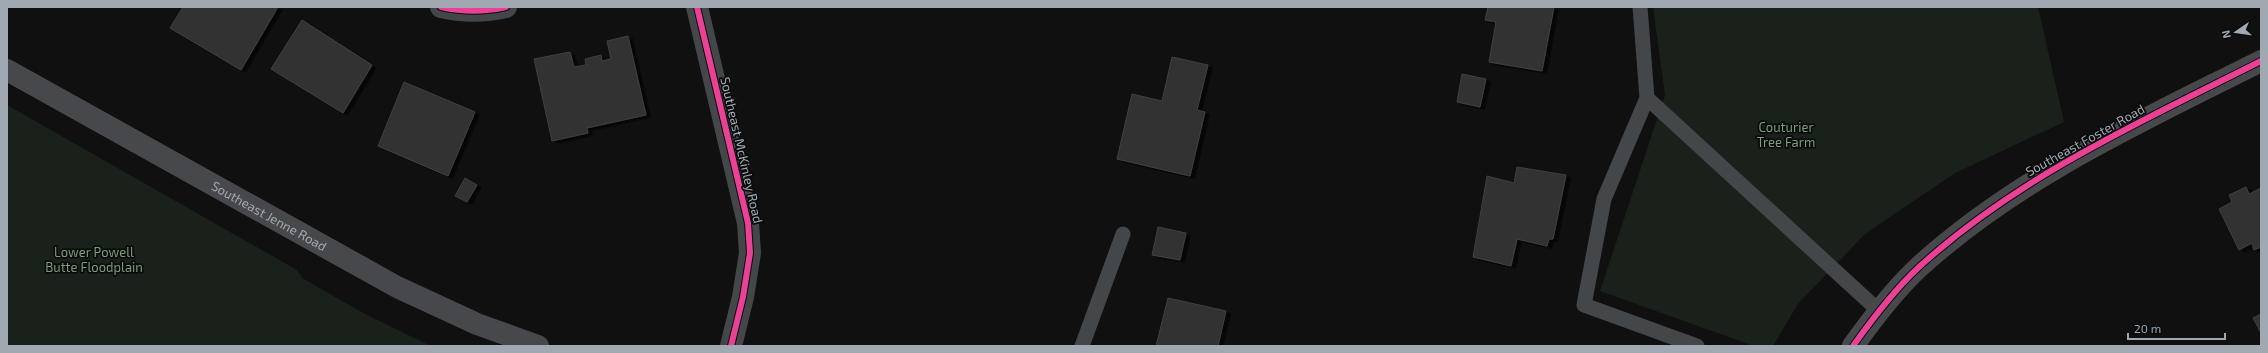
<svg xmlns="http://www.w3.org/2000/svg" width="2268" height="353" font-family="'Exo 2',sans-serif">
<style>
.green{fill:#1a201a}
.building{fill:#303133;stroke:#3e4244;filter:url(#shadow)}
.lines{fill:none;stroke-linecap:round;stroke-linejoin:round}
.service{stroke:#444749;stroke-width:15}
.minor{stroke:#444749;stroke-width:22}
.tertiary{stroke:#444749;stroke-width:22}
.primary{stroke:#46484b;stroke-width:22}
.cycleway-casing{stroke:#0a0b0c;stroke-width:8}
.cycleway{stroke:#ea4096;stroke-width:6}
.labels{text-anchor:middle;stroke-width:3.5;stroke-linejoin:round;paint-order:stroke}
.park-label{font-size:13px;fill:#7b9e76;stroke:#0a0b0c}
.street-label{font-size:13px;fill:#a0a9b2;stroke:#0a0b0c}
</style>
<defs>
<filter id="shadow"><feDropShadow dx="4.5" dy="2.5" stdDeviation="0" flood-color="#0009"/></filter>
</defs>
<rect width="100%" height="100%" fill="#101010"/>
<path class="green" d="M1653,7H2038L2064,122L1955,173L1865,234L1798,304L1773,346H1754L1600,291L1665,95Z
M7,105L297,270L302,278L365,314L431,346H7Z"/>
<path class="building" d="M183,7H278L241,70L170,28Z
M1488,7H1554L1542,71L1489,62L1496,22L1485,20Z
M302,20L372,65L343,113L271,69Z
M628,36L646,115L587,128L588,133L552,141L534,59L570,52L574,67L586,65L585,59L601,55L602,61L611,59L607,41Z
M1172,57L1208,65L1197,110L1205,112L1190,176L1117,159L1132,94L1162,101Z
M1462,74L1486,79L1480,107L1457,102Z
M404,82L475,112L448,176L378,146Z
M1517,167L1566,175L1553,239H1549L1547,246L1517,239L1511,266L1473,257L1487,176L1514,183Z
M465,178L477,185L467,202L455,196Z
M2246,187L2249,194L2261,188V247L2254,250L2252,243L2239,250L2219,209L2232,202L2229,195Z
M1158,227L1186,233L1180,260L1152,255Z
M1168,298L1226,311L1218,346H1156Z
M2261,314V333L2253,318Z"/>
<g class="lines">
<path class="service" d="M1640,7L1647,98L1879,311
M1647,98L1604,199L1584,305L1697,346
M1082,346L1123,234"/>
<path class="minor" d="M441,7C463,12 484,12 506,7"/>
<path class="tertiary" d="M697,7L748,223L750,253L743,297L731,346"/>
<g class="primary">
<path id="s1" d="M7,70L397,287L477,324L538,346"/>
<path d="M1853,346C1873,318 1894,290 1919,267C2019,176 2142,121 2261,61"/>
</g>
<g class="cycleway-casing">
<path id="cycleway" d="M441,7C463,12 484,12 506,7
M697,7L748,223L750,253L743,297L731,346
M1853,346C1873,318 1894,290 1919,267C2019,176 2142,121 2261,61"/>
</g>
<use href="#cycleway" class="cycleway"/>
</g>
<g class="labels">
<g class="park-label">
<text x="1786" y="132">Couturier<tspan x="1786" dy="15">Tree Farm</tspan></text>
<text x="94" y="257">Lower Powell<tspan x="94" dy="15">Butte Floodplain</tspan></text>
</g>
<g class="street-label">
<text transform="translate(2085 140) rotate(-29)" y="5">Southeast Foster Road</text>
<text transform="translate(742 150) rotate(77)" y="5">Southeast McKinley Road</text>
<text dy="5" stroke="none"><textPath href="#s1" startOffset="300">Southeast Jenne Road</textPath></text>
</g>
</g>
<rect width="2268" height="353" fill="none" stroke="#a0a9b2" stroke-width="16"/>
<g transform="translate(2236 32) rotate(257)" stroke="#0a0b0c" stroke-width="3" paint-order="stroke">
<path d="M0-3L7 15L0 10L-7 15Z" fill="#a0a9b2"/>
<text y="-6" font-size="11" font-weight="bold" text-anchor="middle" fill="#a0a9b2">N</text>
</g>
<path d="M2128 333v6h97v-6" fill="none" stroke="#a0a9b2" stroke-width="2"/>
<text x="2134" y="333" font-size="12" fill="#a0a9b2" stroke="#0a0b0c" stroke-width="3" paint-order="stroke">20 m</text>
</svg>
